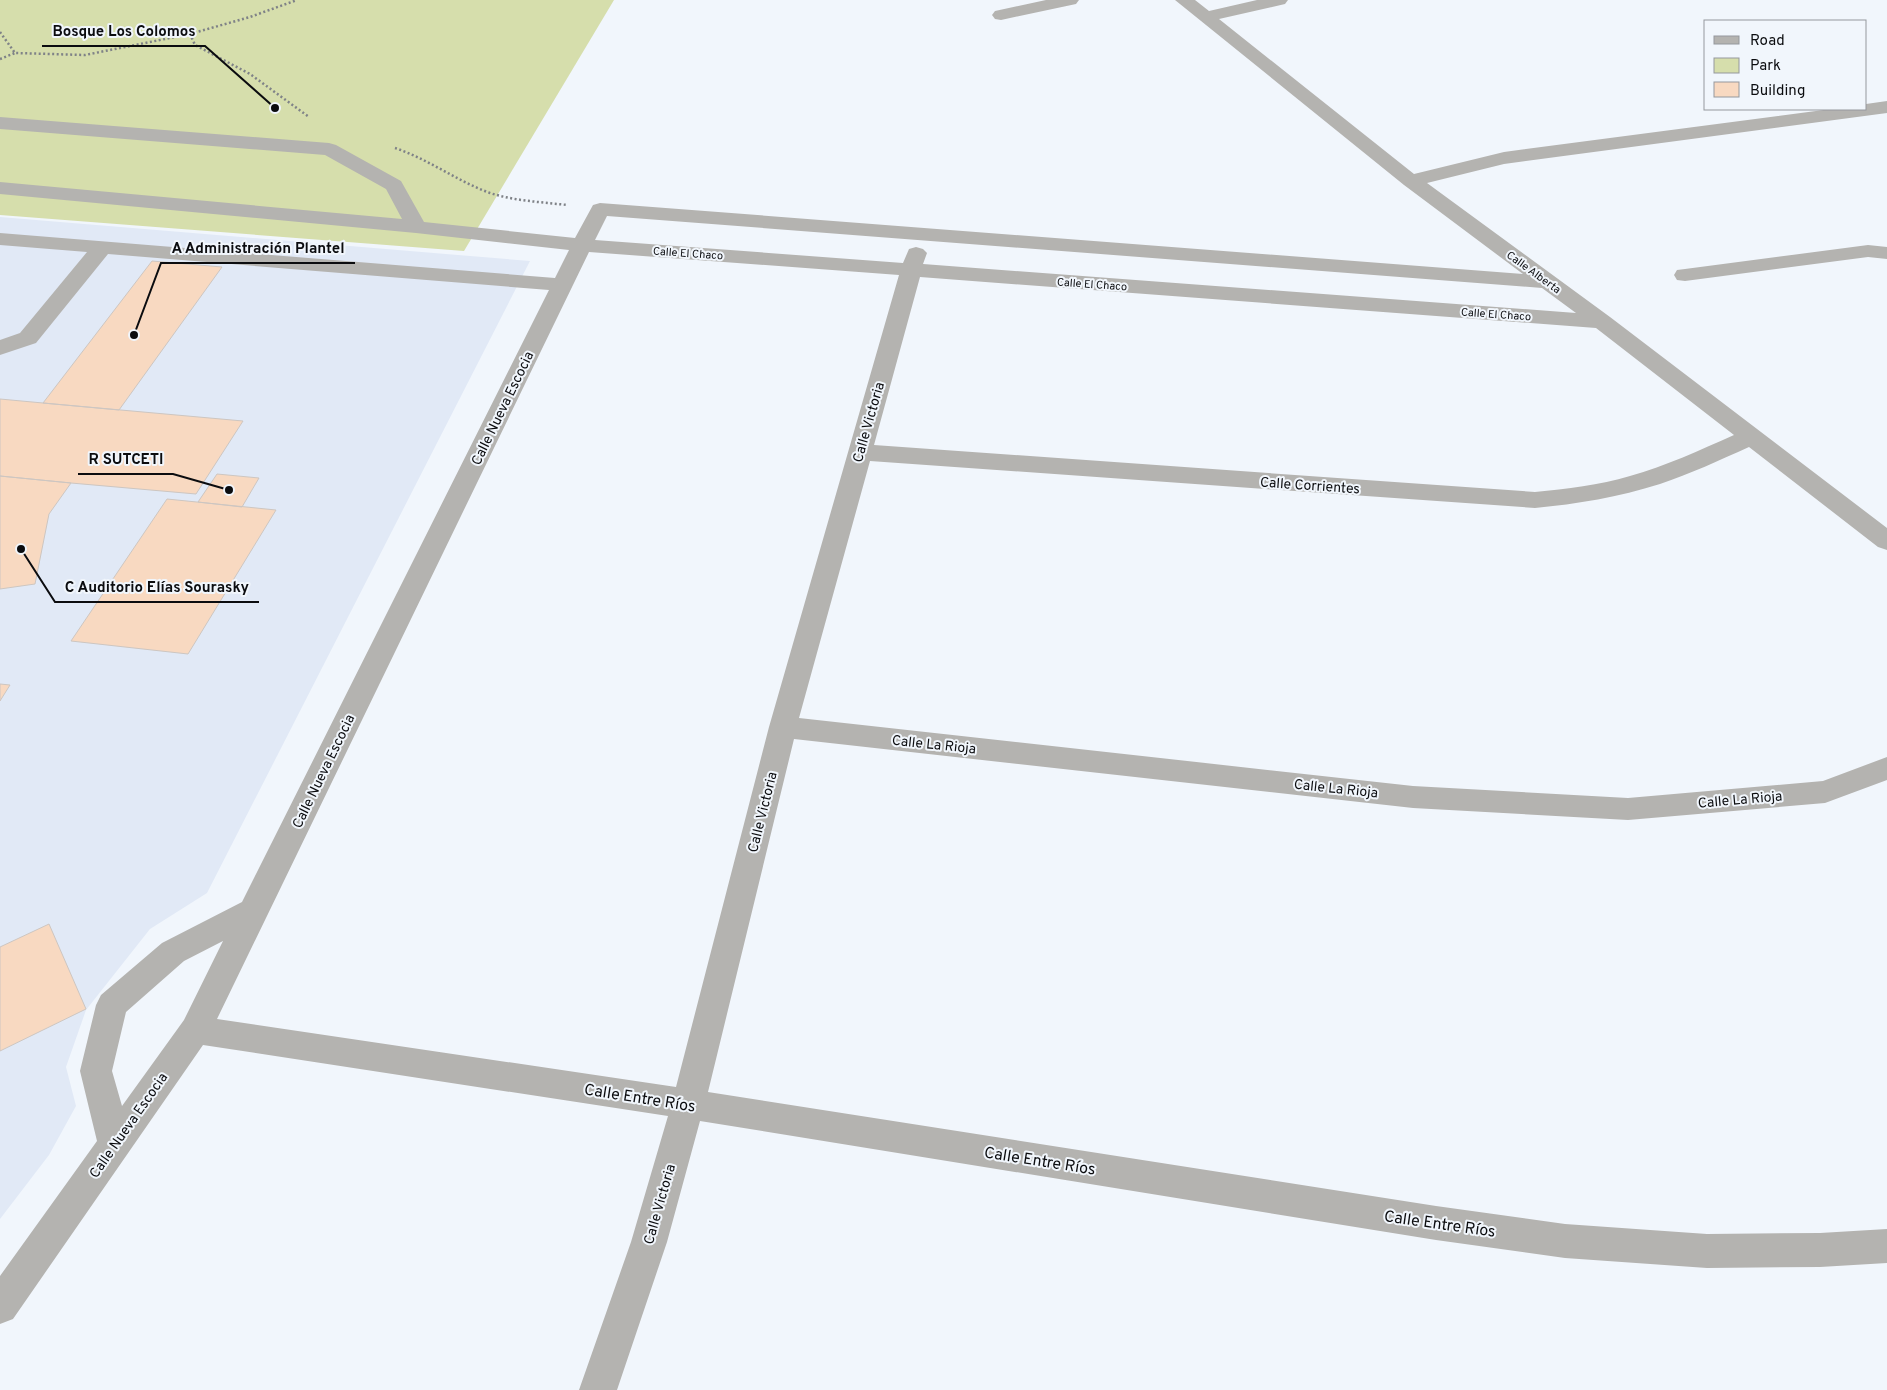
<svg xmlns="http://www.w3.org/2000/svg" width="1887" height="1390" font-family="Overpass,sans-serif">
<style>
.built{fill:#e1e9f6}
.green{fill:#d6deac}
.building{fill:#f8d9c1;stroke:#cdc6c1}
.lines{fill:none;stroke-linecap:round;stroke-linejoin:round}
.path{stroke:#7f8287;stroke-width:2.5;stroke-dasharray:2 2.5;stroke-linecap:butt}
.minor{fill:#b4b3b0;fill-rule:evenodd}
.labels{text-anchor:middle;stroke-width:4;stroke-linejoin:round;paint-order:stroke}
.far-street-label{font-size:11px;fill:#0b0c0f;stroke:#f1f6fc}
.street-label{font-size:14px;fill:#0b0c0f;stroke:#f1f6fc}
.near-street-label{font-size:16px;fill:#0b0c0f;stroke:#f1f6fc}
.leader{fill:none;stroke:#0b0c0f;stroke-width:2}
.callout-dot{fill:#0b0c0f;stroke:#f1f6fc;stroke-width:2}
.callout-label{font-size:15px;text-anchor:middle;font-weight:bold;fill:#0b0c0f;stroke:#f1f6fc;stroke-width:4;stroke-linejoin:round;paint-order:stroke}
</style>
<rect width="100%" height="100%" fill="#f1f6fc"/>
<path class="built" d="M0,217L530,261L207,893L150,929L86,1010L66,1067L76,1106L49,1155L0,1219Z"/>
<path class="green" d="M0,0H614L464,251L0,215Z"/>
<path class="building" d="M152,261L222,267L119,410L43,403Z
M0,399L43,403L243,421L196,494L71,483L0,476Z
M217,474L259,478L242,507L198,502Z
M0,476L71,483L49,514L35,584L0,589Z
M167,499L276,510L188,654L71,641Z
M0,684L10,685L0,701Z
M49,924L86,1009L0,1051V947Z"/>
<g class="lines">
<path class="path" d="M0,32L15,53L85,55L190,34L195,45L250,74L309,117
M190,34L250,17L297,0
M0,59L15,53
M395,148C428,159 457,181 490,193C515,201 541,202 567,205"/>
<path class="minor" d="M1046,0H1079L1076,4L1001,20L995,19L992,15L995,11Z
M1175,0H1195L1209,11L1257,0H1288L1285,4L1219,19L1414,174L1504,152L1831,109H1866V104L1887,101V113L1504,164L1427,183L1610,317L1887,528V550L1878,547L1749,447C1720,460 1690,474 1660,484C1619,497 1577,504 1535,508L870,461L799,718L1413,786L1628,798L1823,781L1887,757V780L1825,803L1628,820L1413,808L794,739L708,1092L1436,1206L1565,1224L1707,1234L1820,1233L1887,1229V1263L1820,1267L1707,1268L1565,1258L1436,1240L700,1121L667,1242L617,1390H579L631,1242L668,1116L203,1045L13,1319L0,1324V1276L97,1141L80,1071L96,1005L101,995L162,943L242,902L549,290L108,254L36,343L0,355V340L20,333L87,252L0,245V233L555,278L569,250L416,233L0,194V182L402,219L386,189L325,155L0,129V117L329,143L336,145L401,181L424,222L575,238L593,205L600,203L1523,274L1404,185ZM607,216L1542,288L1576,313L923,264L927,253L923,249L916,247L909,249L903,263L595,240ZM589,252L899,275L769,727L676,1087L217,1019ZM920,277L1596,328L1734,435C1700,450 1666,466 1630,476C1599,485 1567,489 1535,492L874,445ZM223,941L184,1020L122,1106L112,1071L126,1012L184,961Z
M1868,245L1887,247V259L1868,257L1685,281L1677,280L1674,275L1677,270L1685,269Z"/>
</g>
<g class="labels">
<g class="far-street-label">
<text transform="translate(688 253) rotate(4)" y="4">Calle El Chaco</text>
<text transform="translate(1534 272) rotate(36)" y="4">Calle Alberta</text>
<text transform="translate(1092 284) rotate(4)" y="4">Calle El Chaco</text>
<text transform="translate(1496 314) rotate(4)" y="4">Calle El Chaco</text>
</g>
<g class="street-label">
<text transform="translate(502 408) rotate(-64)" y="5">Calle Nueva Escocia</text>
<text transform="translate(868 422) rotate(-74)" y="5">Calle Victoria</text>
<text transform="translate(1310 485) rotate(4)" y="5">Calle Corrientes</text>
<text transform="translate(934 744) rotate(6)" y="5">Calle La Rioja</text>
<text transform="translate(323 771) rotate(-64)" y="5">Calle Nueva Escocia</text>
<text transform="translate(1336 788) rotate(6)" y="5">Calle La Rioja</text>
<text transform="translate(1740 799) rotate(-5)" y="5">Calle La Rioja</text>
<text transform="translate(762 812) rotate(-76)" y="5">Calle Victoria</text>
<text transform="translate(128 1125) rotate(-55)" y="5">Calle Nueva Escocia</text>
<text transform="translate(659 1204) rotate(-74)" y="5">Calle Victoria</text>
</g>
<g class="near-street-label">
<text transform="translate(640 1097) rotate(9)" y="6">Calle Entre Ríos</text>
<text transform="translate(1040 1160) rotate(9)" y="6">Calle Entre Ríos</text>
<text transform="translate(1440 1223) rotate(8)" y="6">Calle Entre Ríos</text>
</g>
</g>
<path class="leader" d="M275 108L205 46H42M134 335L161 263H355M229 490L173 474H78M21 549L55 602H259"/>
<g class="callout-dot">
<circle cx="275" cy="108" r="5"/>
<circle cx="134" cy="335" r="5"/>
<circle cx="229" cy="490" r="5"/>
<circle cx="21" cy="549" r="5"/>
</g>
<g class="callout-label">
<text x="124" y="36">Bosque Los Colomos</text>
<text x="258" y="253">A Administración Plantel</text>
<text x="126" y="464">R SUTCETI</text>
<text x="157" y="592">C Auditorio Elías Sourasky</text>
</g>
<rect x="1704" y="20" width="162" height="90" fill="#f1f6fc" stroke="#95989d"/>
<rect x="1714" y="36" width="25" height="8" fill="#b4b3b0" stroke="#95989d"/>
<text x="1750" y="45" font-size="15" fill="#0b0c0f">Road</text>
<rect x="1714" y="58" width="25" height="15" fill="#d6deac" stroke="#95989d"/>
<text x="1750" y="70" font-size="15" fill="#0b0c0f">Park</text>
<rect x="1714" y="82" width="25" height="15" fill="#f8d9c1" stroke="#95989d"/>
<text x="1750" y="95" font-size="15" fill="#0b0c0f">Building</text>
</svg>
